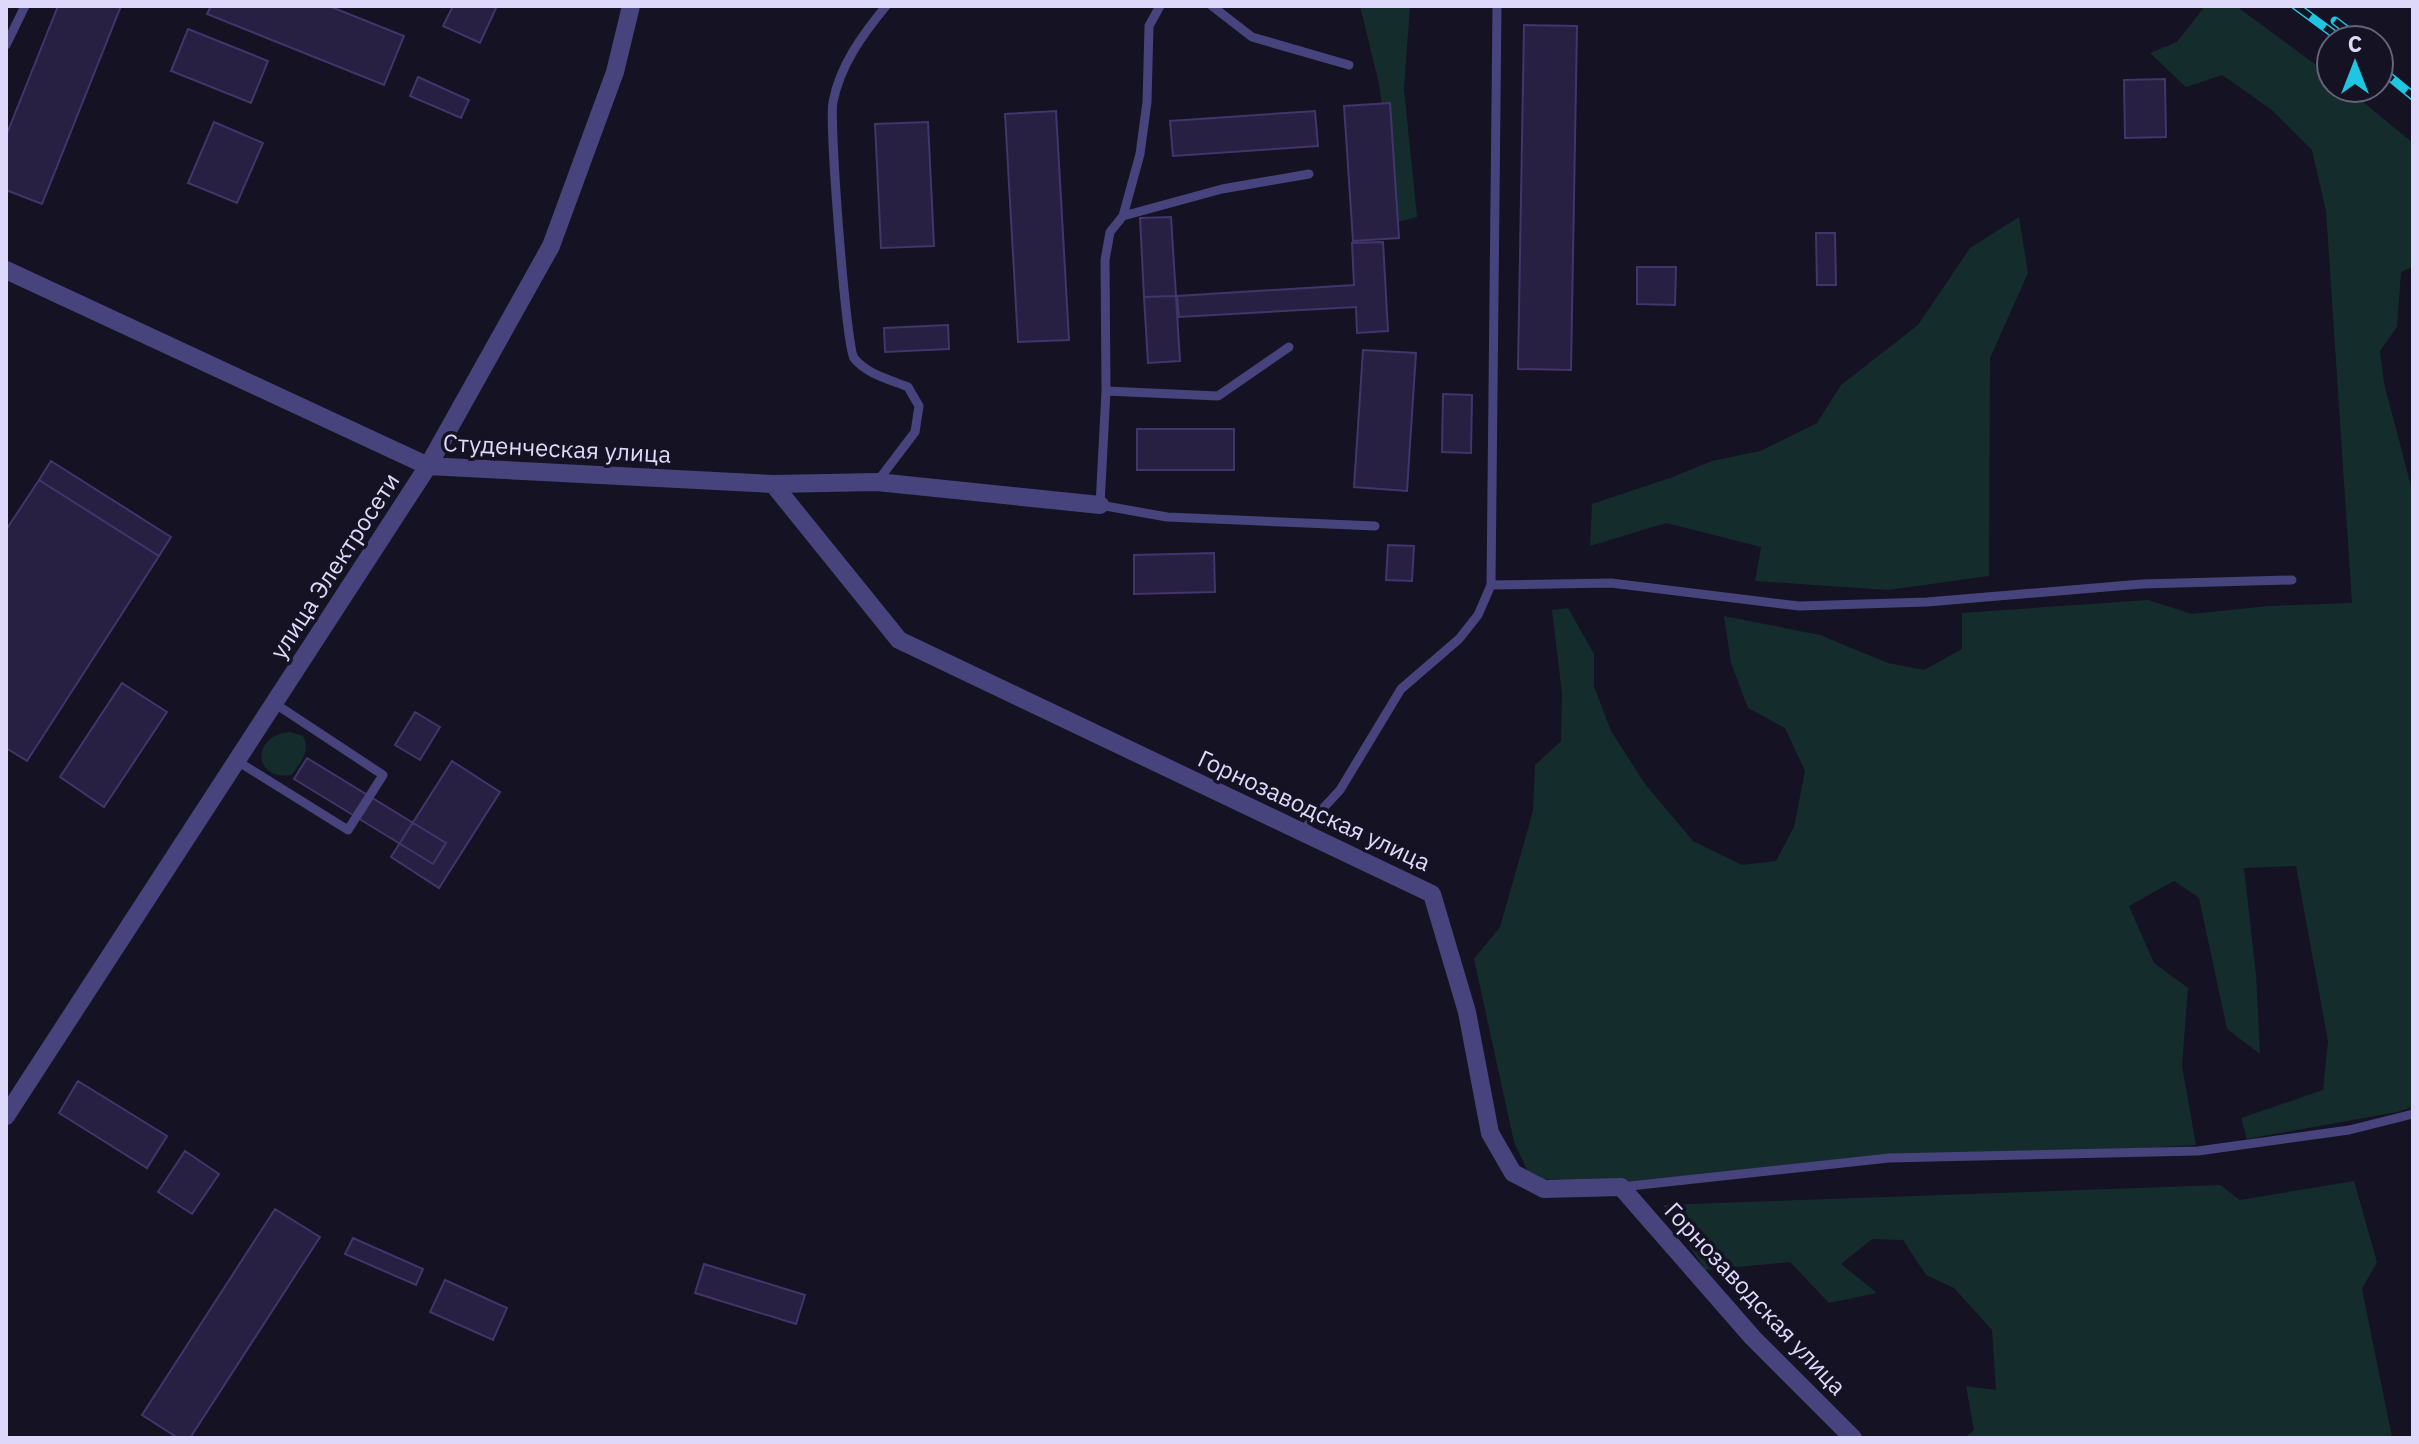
<svg xmlns="http://www.w3.org/2000/svg" width="2419" height="1444" font-family="'IBM Plex Sans',sans-serif">
<style>
.green{fill:#152c2c}
.building{fill:#282042;stroke:#42356b;stroke-width:2}
.lines{fill:none;stroke-linecap:round;stroke-linejoin:round}
.service{stroke:#47437c;stroke-width:9}
.minor{stroke:#47437c;stroke-width:18}
.rail-casing{stroke:#1ec6e1;stroke-width:9}
.rail{stroke:#151223;stroke-width:6;stroke-dasharray:18;stroke-linecap:butt}
.labels{text-anchor:middle;stroke-width:7;stroke-linejoin:round;paint-order:stroke}
.street-label{font-size:24px;fill:#ded9fa;stroke:#151223}
</style>
<rect width="100%" height="100%" fill="#151223"/>
<path class="green" d="M1360,6H1410L1404,89L1417,217L1398,222L1379,84Z
M2205,6H2236L2331,76V88H2346L2413,143V267L2401,272L2397,327L2380,351L2384,383L2413,494V1107L2397,1112L2247,1139L2241,1118L2323,1090L2328,1041L2296,866L2244,868L2256,975L2260,1054L2227,1029L2199,898L2174,881L2129,906L2154,963L2188,988L2182,1066L2196,1145L2028,1154H1886L1634,1182L1544,1179L1527,1170L1514,1142L1474,959L1500,927L1533,811L1535,765L1561,741L1562,694L1552,610L1568,608L1594,654V686L1611,731L1645,784L1693,841L1742,865L1776,861L1794,827L1805,771L1785,728L1748,708L1731,663L1724,616L1820,635L1888,663L1924,670L1962,649V613L2148,600L2192,614L2268,606L2352,603L2326,211L2312,150L2272,110L2222,75L2186,87L2150,53L2177,42Z
M2019,217L2028,273L1990,358L1989,576L1888,590L1755,581L1761,547L1666,523L1590,546L1592,504L1670,478L1712,461L1760,451L1817,423L1841,385L1918,325L1970,248Z
M290,732L303,736C311,751 301,761 292,775C252,781 251,735 290,732Z
M2354,1181L2377,1262L2362,1289L2392,1437L2389,1438H1964L1974,1430L1966,1386L1996,1390L1992,1330L1954,1288L1926,1275L1903,1240L1872,1239L1841,1264L1877,1293L1829,1303L1790,1262L1705,1270L1663,1205L2220,1185L2240,1200Z"/>
<path class="building" d="M58,6H121L42,204L6,190V136Z
M211,6H329L404,36L384,85L207,14Z
M453,6H497L480,43L443,26Z
M1524,25L1577,26L1571,370L1518,369Z
M188,29L268,61L251,103L171,71Z
M418,77L469,100L461,118L410,96Z
M2165,79L2166,137L2125,138L2124,80Z
M1390,103L1399,238L1353,241L1344,106Z
M1056,111L1069,340L1018,342L1005,114Z
M1315,111L1318,146L1173,156L1170,121Z
M214,122L263,143L237,203L188,183Z
M928,122L934,246L881,248L875,124Z
M1171,217L1176,296L1144,297L1140,218Z
M1816,233H1835L1836,285H1817Z
M1383,242L1388,331L1357,333L1356,307L1179,317L1177,296L1354,285L1352,243Z
M1637,267H1676L1675,305L1637,304Z
M1176,296L1180,361L1148,363L1144,297Z
M948,325L949,349L885,352L884,328Z
M1363,350L1416,353L1407,491L1354,487Z
M1443,394L1472,395L1471,453L1442,452Z
M1137,429H1234V470H1137Z
M51,461L171,537L159,556L39,480Z
M39,480L159,556L27,761L6,748V530Z
M1388,545L1414,546L1412,581L1386,580Z
M1214,553L1215,592L1134,594V555Z
M122,683L167,712L104,807L60,777Z
M415,712L440,727L420,760L395,745Z
M307,758L446,843L433,864L294,779Z
M452,761L500,792L439,888L391,857Z
M78,1081L167,1136L147,1168L59,1113Z
M185,1151L219,1174L192,1214L158,1192Z
M275,1209L320,1237L190,1438H178L142,1415Z
M353,1238L423,1269L416,1285L345,1254Z
M704,1264L805,1295L796,1324L695,1293Z
M445,1280L507,1308L493,1340L430,1312Z"/>
<g class="lines">
<path class="service" d="M1212,6L1252,37L1349,65
M6,45L25,6
M1309,174L1222,189L1123,216L1110,232L1105,260L1106,391L1100,505L1167,517L1375,526
M1123,216L1140,154L1147,102L1149,26L1160,6
M1106,391L1218,396L1289,347
M877,482L915,432L919,406L908,387C891,380 866,374 854,358C846,346 829,123 833,102C840,65 863,34 886,6
M1491,585L1611,583L1799,606L1927,602L2142,584L2292,580
M237,761L348,830L383,775L274,703
M1302,831L1340,790L1401,689L1459,639L1478,615L1491,585L1497,6
M1621,1187L1889,1158L2198,1151L2349,1130L2413,1114"/>
<path class="minor" d="M6,270L428,466L773,484L877,482L1100,505
M773,484L899,640L1432,894L1467,1012L1490,1133L1513,1173L1544,1189L1621,1187L1753,1338L1853,1438
M6,1116L428,466L551,246L615,72L631,6"/>
<g class="rail-casing">
<path id="rail" d="M2296,6L2342,40
M2335,21L2360,40
M2379,68L2413,96"/>
</g>
<use href="#rail" class="rail"/>
</g>
<g class="labels">
<g class="street-label">
<text transform="translate(557 449) rotate(3)" y="8">Студенческая улица</text>
<text transform="translate(335 566) rotate(-57)" y="8">улица Электросети</text>
<text transform="translate(1314 811) rotate(25)" y="8">Горнозаводская улица</text>
<text transform="translate(1755 1299) rotate(47)" y="8">Горнозаводская улица</text>
</g>
</g>
<rect width="2419" height="1444" fill="none" stroke="#ded9fa" stroke-width="16"/>
<g transform="translate(2355 64)"><circle r="38" fill="#151223" stroke="#656279" stroke-width="2"/>
<path d="M0-6L14 30L0 20L-14 30Z" fill="#1ec6e1"/>
<text y="-12" font-size="22" font-weight="bold" text-anchor="middle" fill="#ded9fa">С</text>
</g>
</svg>
